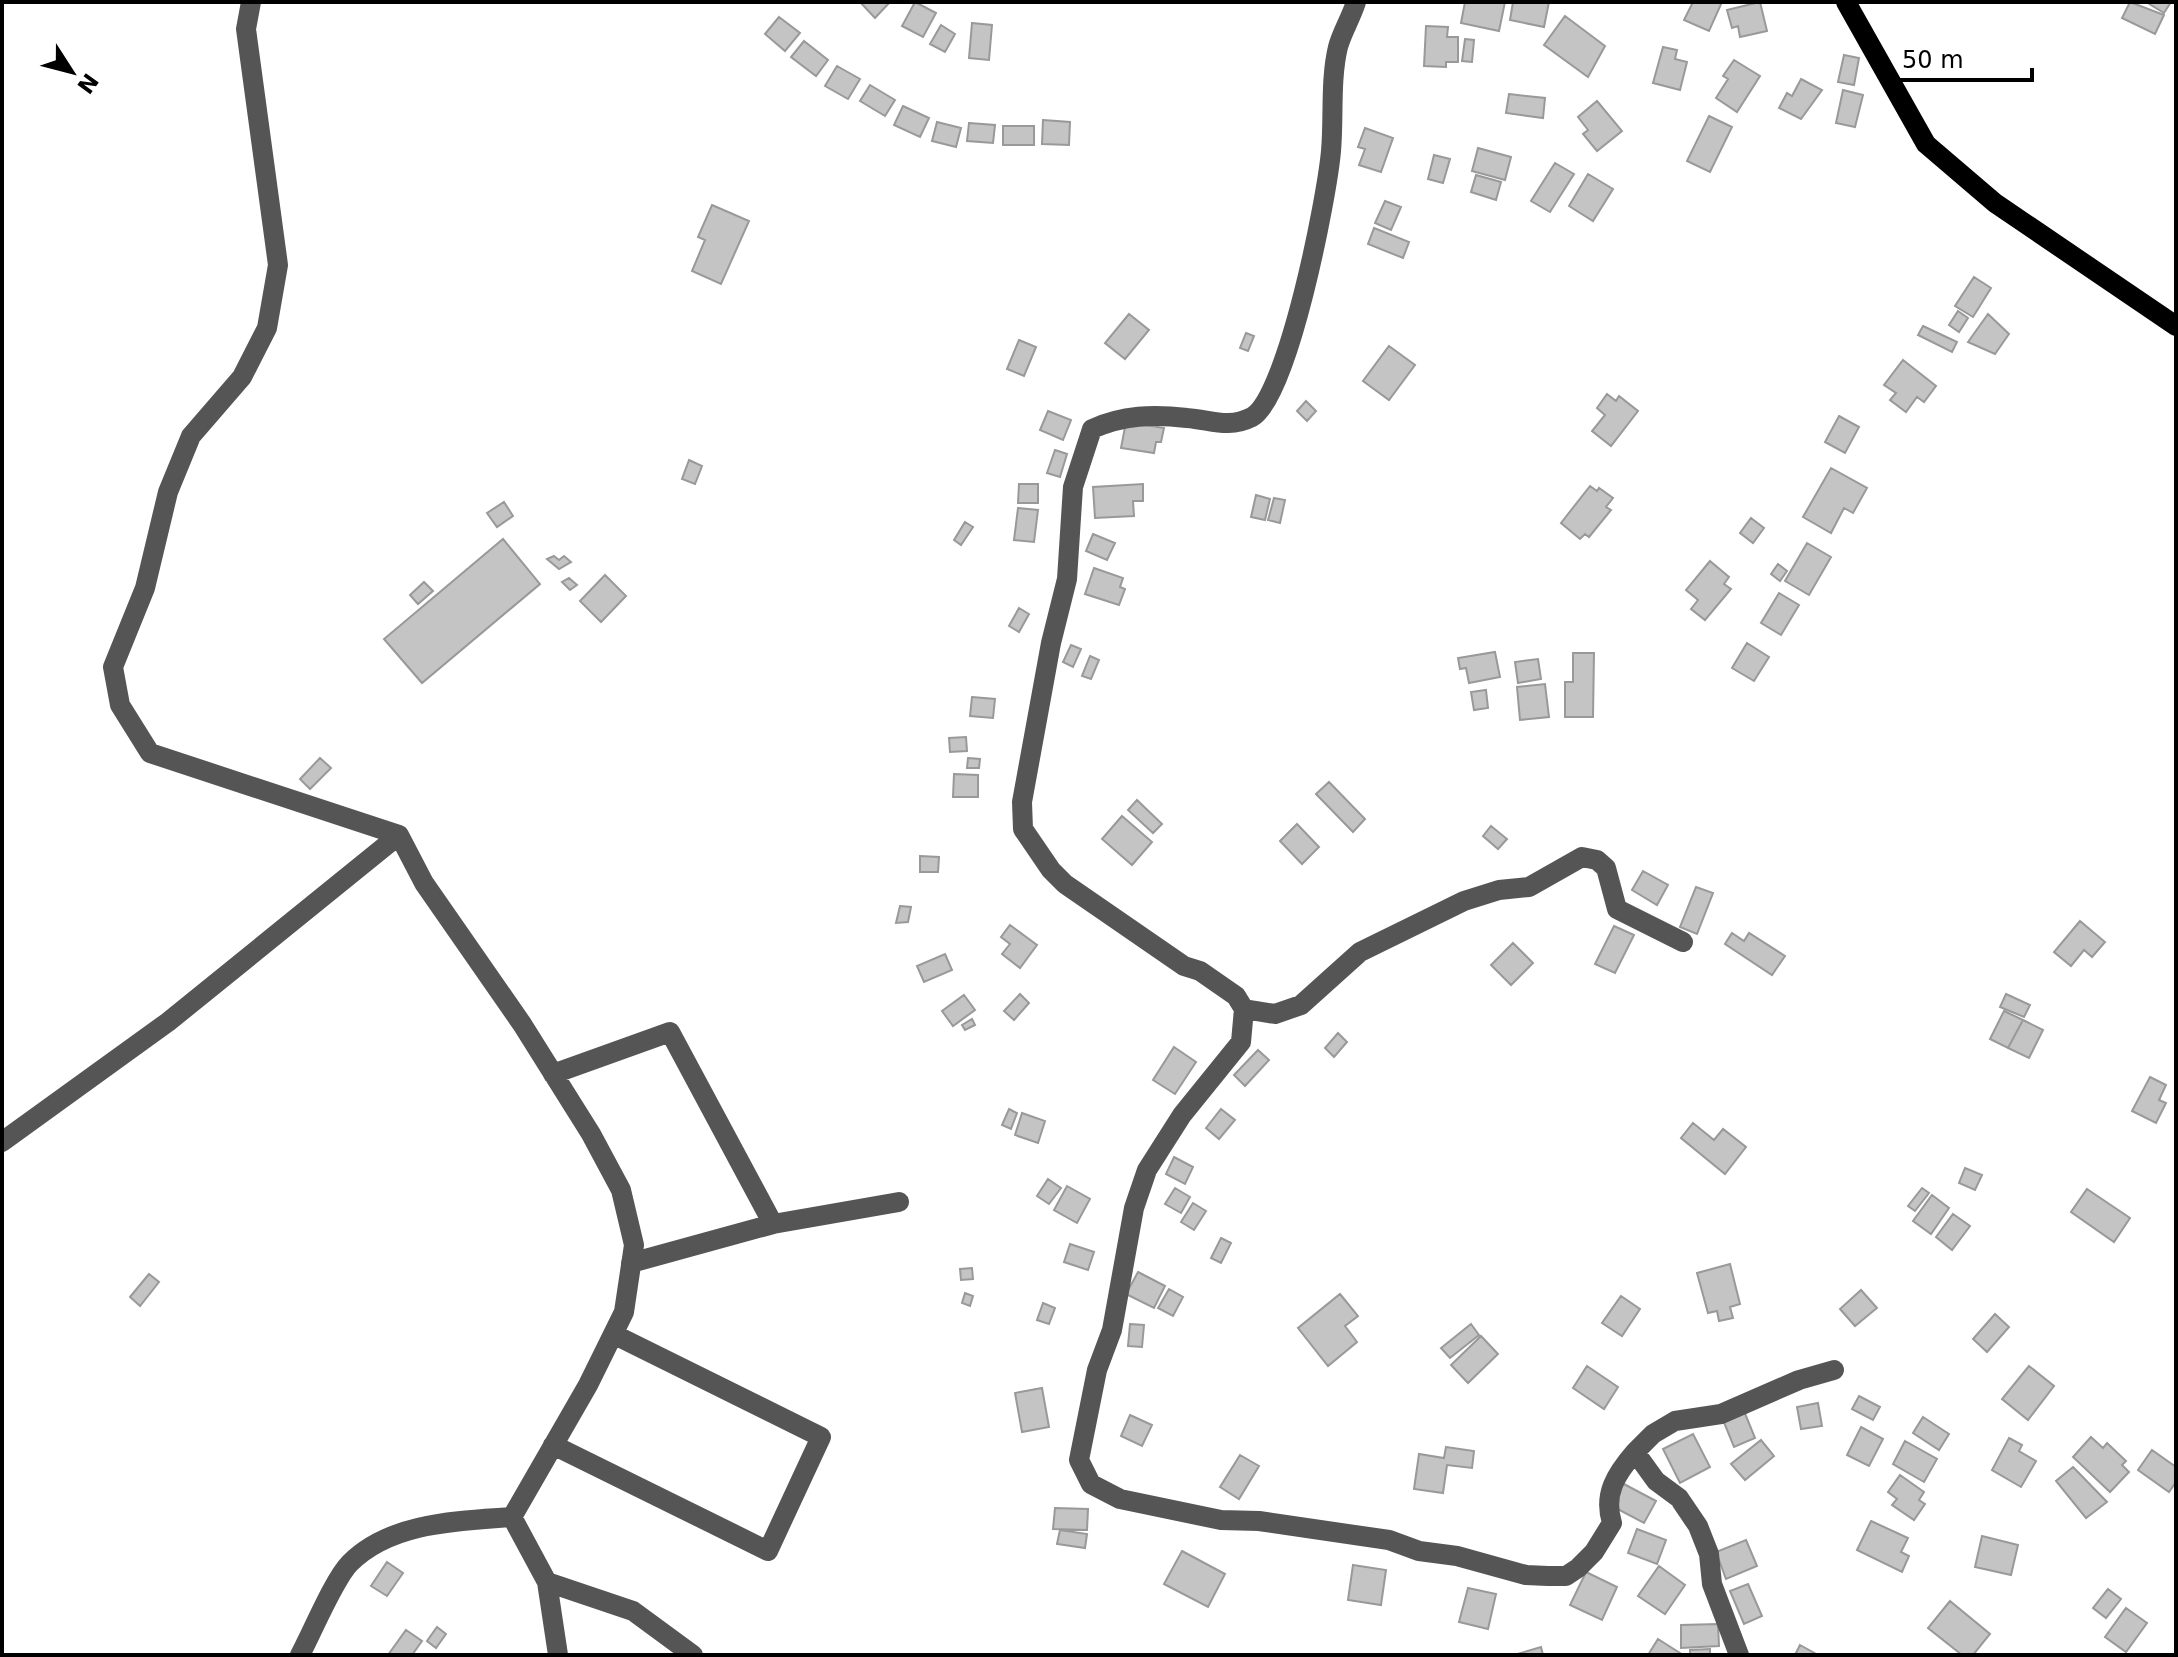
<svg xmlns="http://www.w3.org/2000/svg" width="2178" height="1657" font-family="'DejaVu Sans',sans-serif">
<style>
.building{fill:#c4c4c4;stroke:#999;stroke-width:2}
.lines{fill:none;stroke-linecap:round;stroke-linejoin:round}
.minor{stroke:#555;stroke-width:20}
.major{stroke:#000;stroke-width:20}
</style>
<rect width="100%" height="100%" fill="#fff"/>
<path class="building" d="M860,2H890L875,18Z
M915,2L936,13L923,37L902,26Z
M1465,2H1505L1499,31L1461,23Z
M1513,2H1549L1544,27L1510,20Z
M1693,2H1722L1709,31L1684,20Z
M1760,2L1767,31L1740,37L1738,26L1732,28L1727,10Z
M2130,2L2164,15L2155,34L2122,18Z
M2146,2H2171L2164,13Z
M1565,16L1605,46L1588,77L1544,45Z
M779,17L800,33L785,51L765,34Z
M972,23L992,25L989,60L969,58Z
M941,25L955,34L945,52L930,44Z
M1426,26L1448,27L1447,37H1458V62H1446V67L1424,66Z
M1465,39L1474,40L1472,62L1462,61Z
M804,41L828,60L816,76L791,57Z
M1663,47L1677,50L1675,59L1687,62L1680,90L1653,83Z
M1844,55L1859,58L1854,85L1838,82Z
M1734,60L1760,76L1737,112L1716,98L1728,79L1723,76Z
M837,66L860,79L848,99L825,86Z
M1801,79L1822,90L1801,119L1779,108L1787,93L1792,96Z
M870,85L895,100L885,116L860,101Z
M1843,90L1863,95L1855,127L1836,123Z
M1509,94L1545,98L1543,118L1506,113Z
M1597,101L1622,131L1597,151L1583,134L1588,130L1578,117Z
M903,106L929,118L920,137L894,125Z
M1709,116L1732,127L1710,172L1687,161Z
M1043,120L1070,122L1069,145L1042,144Z
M937,122L961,128L956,147L932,141Z
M969,123L995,125L993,143L967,141Z
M1003,126H1034V145H1003Z
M1365,128L1393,138L1381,172L1359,165L1365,149L1358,147Z
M1478,148L1511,157L1505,180L1472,171Z
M1434,155L1450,159L1443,183L1428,179Z
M1555,163L1574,174L1550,212L1531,201Z
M1588,174L1613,189L1593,221L1569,206Z
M1476,175L1501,182L1496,200L1471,192Z
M1385,201L1401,207L1391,230L1375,223Z
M712,205L749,221L721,284L692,271L705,240L698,237Z
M1374,228L1409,242L1403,258L1368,244Z
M1974,277L1991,288L1973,317L1955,306Z
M1958,311L1968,318L1959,332L1949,325Z
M1129,314L1149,330L1125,359L1105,343Z
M1988,314L2009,334L1995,354L1968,342Z
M1923,326L1957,342L1952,352L1918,335Z
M1246,333L1254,336L1248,351L1240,348Z
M1019,340L1036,347L1024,376L1007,369Z
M1389,346L1415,365L1389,400L1363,381Z
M1903,360L1936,386L1924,402L1917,397L1906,412L1890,400L1896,393L1884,385Z
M1607,394L1616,401L1619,396L1638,411L1611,446L1592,431L1605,415L1597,408Z
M1306,401L1316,411L1307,421L1297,411Z
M1048,411L1071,420L1063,440L1040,430Z
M1839,416L1859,427L1845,453L1825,442Z
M1126,422L1164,428L1161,442H1156L1154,453L1121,448Z
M1055,450L1067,454L1060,477L1047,473Z
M689,460L702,466L695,484L682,479Z
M1831,468L1867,488L1853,513L1844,508L1831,533L1803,517Z
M1019,484H1038V503H1018Z
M1143,484V501H1133L1134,516L1095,518L1093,487Z
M1590,486L1597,491L1599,488L1613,498L1606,507L1611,510L1589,537L1585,534L1580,539L1561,523Z
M1256,495L1270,499L1265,520L1251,517Z
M1274,498L1285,500L1280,523L1268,520Z
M504,502L513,516L497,527L487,513Z
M1018,508L1038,510L1034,542L1014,540Z
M1751,518L1764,528L1753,543L1740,533Z
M965,522L973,527L961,545L954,540Z
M1093,534L1115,543L1107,560L1086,551Z
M503,539L540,584L422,683L384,639Z
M1807,543L1831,557L1809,595L1785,581Z
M554,556L559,560L564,556L571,562L559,569L547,559Z
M1710,561L1729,577L1724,584L1731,589L1705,620L1691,609L1698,600L1686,590Z
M1778,564L1787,571L1780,581L1771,574Z
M1094,568L1123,578L1120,587L1125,589L1119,605L1085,594Z
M605,575L626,596L601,622L580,601Z
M569,578L577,585L570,590L562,582Z
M424,582L433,591L418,604L410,595Z
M1779,593L1799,605L1781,635L1761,623Z
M1019,608L1029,614L1019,632L1009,626Z
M1747,643L1769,657L1754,681L1732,668Z
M1071,645L1081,649L1073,667L1063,662Z
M1495,652L1500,677L1469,683L1466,668L1460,669L1458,658Z
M1573,653H1594L1593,717H1565V682H1573Z
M1090,656L1099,660L1091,679L1082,676Z
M1538,659L1541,679L1518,683L1515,662Z
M1545,684L1549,717L1520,720L1517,687Z
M1486,690L1488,708L1474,710L1471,692Z
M972,697L995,699L993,718L970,716Z
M966,737L967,751L950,752L949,738Z
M320,758L331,768L310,789L300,779Z
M968,758L980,759L979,768H967Z
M954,774L978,775V797H953Z
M1329,782L1365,819L1353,832L1316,794Z
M1137,800L1162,824L1153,833L1128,810Z
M1122,816L1152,842L1132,865L1102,839Z
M1297,824L1319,847L1302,864L1280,841Z
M1491,826L1507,839L1498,849L1483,836Z
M920,856L939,857L938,872H920Z
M1643,871L1668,885L1657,905L1632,890Z
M1696,887L1713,893L1697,934L1680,927Z
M900,906L911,907L908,922L896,923Z
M2080,921L2105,942L2092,957L2084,950L2071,966L2054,952Z
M1010,925L1037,945L1020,968L1002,954L1010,944L1001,937Z
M1614,926L1634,935L1615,973L1595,964Z
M1732,933L1744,941L1749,933L1785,956L1772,975L1725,944Z
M1513,943L1533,963L1511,985L1491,965Z
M945,954L952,970L924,982L917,966Z
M1020,994L1029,1003L1014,1020L1004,1011Z
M2006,994L2030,1005L2024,1017L2000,1007Z
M964,995L975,1010L953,1026L942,1011Z
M2004,1011L2023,1020L2008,1048L1990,1039Z
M972,1019L975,1025L965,1030L962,1025Z
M2023,1020L2043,1030L2029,1058L2008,1048Z
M1338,1033L1347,1042L1334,1057L1325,1048Z
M1174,1047L1196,1062L1175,1094L1153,1080Z
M1258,1050L1269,1060L1245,1086L1234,1075Z
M2150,1077L2166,1085L2159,1100L2166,1103L2156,1123L2132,1111Z
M1009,1109L1017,1113L1011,1129L1002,1125Z
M1221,1109L1235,1120L1219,1139L1206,1128Z
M1022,1113L1045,1121L1038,1143L1015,1135Z
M1693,1123L1714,1140L1723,1129L1746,1147L1725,1174L1681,1138Z
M1174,1157L1193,1167L1185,1184L1166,1174Z
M1965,1168L1982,1175L1975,1190L1959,1183Z
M1048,1179L1061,1188L1049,1204L1037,1196Z
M1067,1186L1090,1199L1077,1223L1054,1210Z
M1175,1188L1190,1197L1181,1213L1165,1204Z
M1922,1188L1929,1193L1915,1211L1908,1206Z
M2087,1189L2130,1218L2114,1242L2071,1212Z
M1932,1195L1949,1208L1931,1234L1913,1221Z
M1193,1203L1206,1211L1194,1230L1181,1222Z
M1953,1214L1970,1226L1952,1250L1936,1237Z
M1221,1238L1231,1243L1221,1263L1211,1258Z
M1070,1244L1094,1252L1088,1270L1064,1262Z
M1730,1264L1740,1304L1730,1307L1733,1318L1719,1321L1717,1311L1708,1313L1697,1273Z
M972,1268L973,1279L961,1280L960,1269Z
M1138,1272L1165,1286L1154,1308L1126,1294Z
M149,1274L159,1282L140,1306L130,1297Z
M1169,1289L1183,1297L1173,1316L1158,1308Z
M1861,1290L1877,1308L1855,1326L1840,1309Z
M965,1293L973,1296L970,1306L962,1303Z
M1340,1294L1358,1316L1345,1326L1357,1342L1328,1366L1298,1328Z
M1621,1296L1640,1309L1622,1336L1602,1323Z
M1043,1303L1055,1308L1049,1324L1037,1320Z
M1995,1314L2009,1327L1987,1352L1973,1339Z
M1130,1324L1144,1325L1142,1347L1128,1346Z
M1471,1324L1479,1335L1450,1358L1441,1348Z
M1481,1336L1498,1354L1468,1383L1451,1365Z
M1587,1366L1618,1387L1604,1409L1573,1388Z
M2029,1366L2054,1386L2028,1420L2002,1399Z
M1042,1388L1049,1427L1022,1432L1015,1393Z
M1859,1396L1880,1407L1873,1420L1852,1409Z
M1818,1403L1822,1426L1801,1429L1797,1407Z
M1744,1411L1755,1438L1734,1447L1723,1420Z
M1130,1415L1152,1425L1142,1446L1121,1436Z
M1923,1417L1949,1434L1939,1450L1913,1433Z
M1861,1427L1883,1439L1869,1466L1847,1455Z
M1693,1434L1710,1467L1680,1483L1663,1449Z
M2091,1437L2103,1448L2107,1443L2126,1461L2122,1465L2129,1472L2110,1492L2073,1457Z
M2009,1438L2022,1445L2019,1451L2036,1461L2021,1487L1992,1470Z
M1761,1440L1774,1456L1745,1480L1731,1464Z
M1905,1441L1937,1459L1924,1482L1893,1464Z
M1446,1447L1474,1451L1472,1468L1447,1465L1443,1493L1414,1489L1419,1454L1444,1458Z
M2152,1450L2176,1467V1482L2169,1492L2138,1470Z
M1240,1455L1259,1466L1239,1499L1220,1487Z
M2073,1467L2107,1502L2086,1518L2056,1481Z
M1900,1475L1924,1492L1919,1500L1925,1504L1914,1520L1892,1505L1897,1499L1888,1492Z
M1622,1483L1656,1501L1644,1523L1610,1505Z
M1055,1508L1088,1509L1087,1530L1053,1529Z
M1871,1521L1908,1538L1901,1552L1909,1556L1902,1572L1857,1550Z
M1637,1529L1666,1540L1657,1564L1628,1553Z
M1060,1530L1087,1534L1085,1548L1057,1544Z
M1982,1536L2018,1545L2011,1575L1975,1567Z
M1746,1540L1757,1566L1726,1579L1716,1552Z
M1182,1551L1225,1574L1208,1607L1164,1584Z
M387,1562L403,1573L387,1596L371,1586Z
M1353,1565L1386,1570L1381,1605L1348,1600Z
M1659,1566L1685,1585L1665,1614L1638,1596Z
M1586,1572L1617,1587L1602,1620L1570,1605Z
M1748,1584L1762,1616L1744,1624L1730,1591Z
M1468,1588L1496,1594L1488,1629L1459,1622Z
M2108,1589L2121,1599L2106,1618L2093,1608Z
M1950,1601L1990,1634L1973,1655H1962L1928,1628Z
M2126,1608L2147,1623L2126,1652L2105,1637Z
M1718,1624L1719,1646L1681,1648V1625Z
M437,1627L446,1634L436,1648L427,1641Z
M406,1630L422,1641L412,1655H388Z
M1658,1639L1683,1655H1648Z
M1800,1645L1818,1655H1795Z
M1541,1647L1543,1655H1514Z
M1710,1649V1655H1690V1650Z"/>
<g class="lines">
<path class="minor" d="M251,2L246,29L278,265L267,328L242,377L191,436L168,492L145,588L113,667L120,705L150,753L399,835L424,883L522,1024L591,1134L621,1190L634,1245L624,1312L588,1385L512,1517
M1356,2C1351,18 1342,32 1338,47C1330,80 1334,118 1331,151C1327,197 1288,397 1252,417C1228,429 1212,420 1187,418C1153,414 1123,415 1092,429L1073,487L1067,579L1051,643L1022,802L1023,829L1051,870L1065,884L1184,966L1200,971L1236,996L1244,1009L1241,1042L1182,1115L1147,1170L1134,1208L1112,1330L1097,1370L1079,1460L1091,1484L1120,1499L1221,1520L1259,1521L1389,1540L1419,1551L1457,1556L1526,1575L1548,1576H1566L1578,1568L1594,1552L1612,1523C1603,1494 1616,1474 1635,1452L1656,1481L1679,1498L1698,1526L1709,1554L1712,1584L1739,1655
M1244,1009L1275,1014L1301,1005L1360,952L1464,901L1499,890L1529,887L1582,857L1597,860L1606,868L1617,909L1683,942
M553,1074L670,1032L773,1224L631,1263
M2,1142L168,1022L399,835
M773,1224L899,1202
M553,1445L768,1551L821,1437L613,1334
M1635,1452L1653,1434L1675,1421L1721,1414L1799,1380L1834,1370
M512,1517L547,1582L633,1611L693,1655
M547,1582L558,1655
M300,1655C312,1633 334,1579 350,1563C391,1522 458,1521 512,1517"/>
<path class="major" d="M1846,2L1926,144L1995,203L2176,326"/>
</g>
<rect width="2178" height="1657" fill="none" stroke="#000000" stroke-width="8"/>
<g transform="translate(72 72) rotate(126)" stroke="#ffffff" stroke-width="6" paint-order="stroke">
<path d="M0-6L14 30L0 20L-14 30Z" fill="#000000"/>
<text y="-12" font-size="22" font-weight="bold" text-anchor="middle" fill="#000000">N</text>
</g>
<path d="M1890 68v12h142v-12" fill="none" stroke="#000000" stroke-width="4"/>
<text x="1902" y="68" font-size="24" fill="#000000" stroke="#ffffff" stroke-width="6" paint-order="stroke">50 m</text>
</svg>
